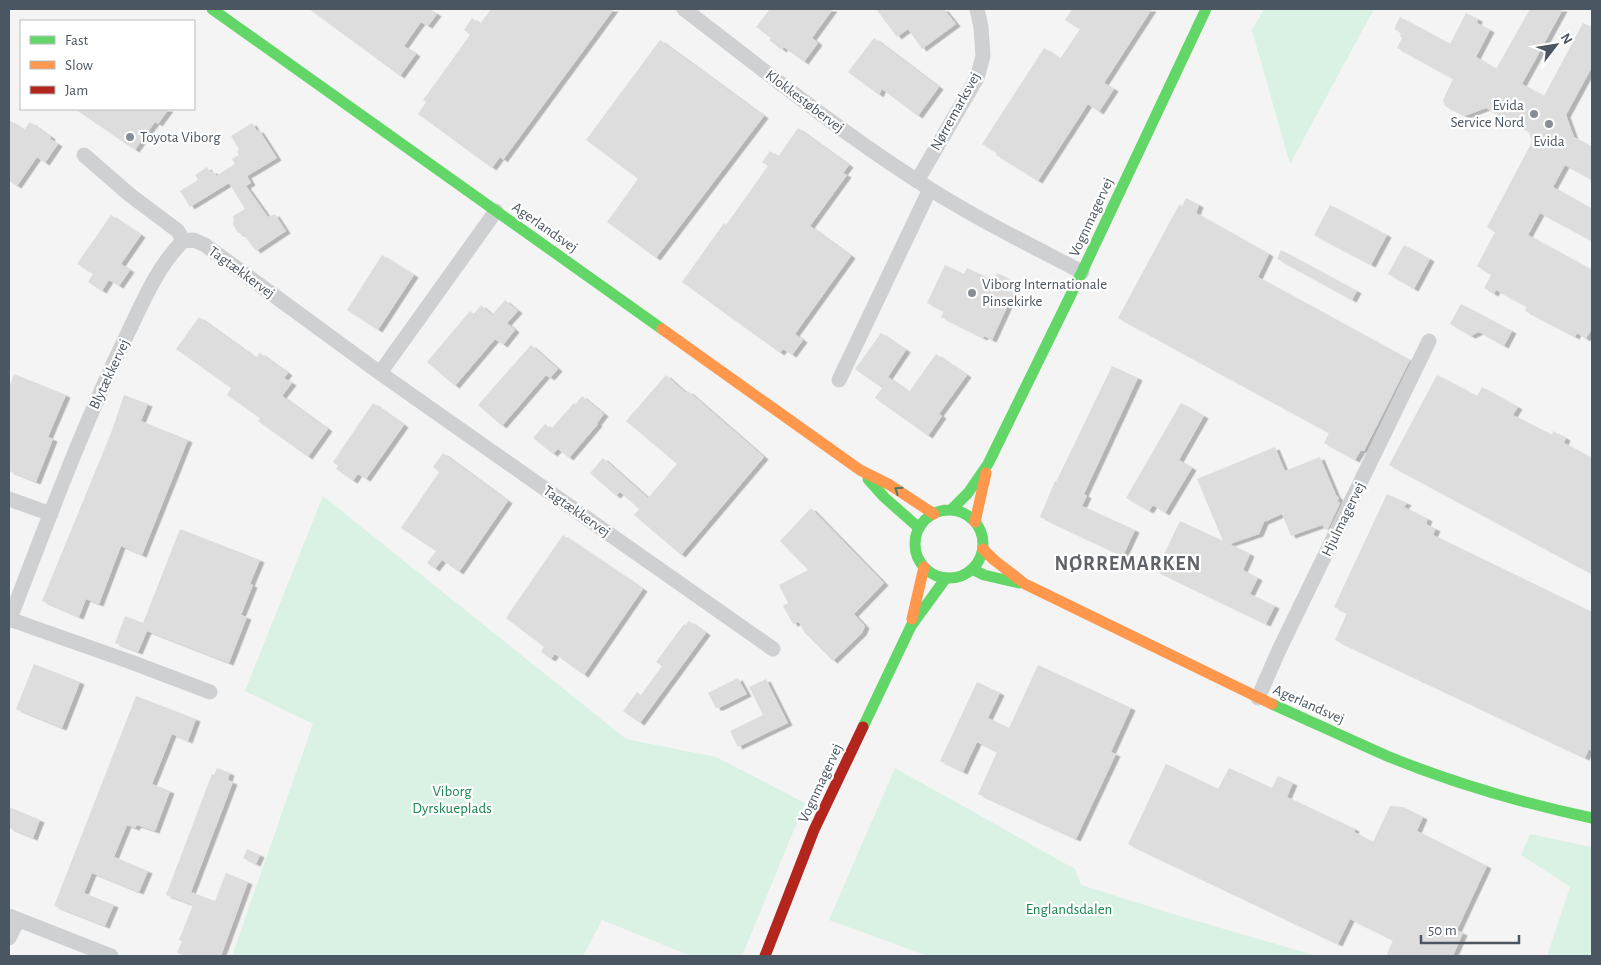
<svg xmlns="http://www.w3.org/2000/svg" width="1601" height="965" font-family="'Alegreya Sans',sans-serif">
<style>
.green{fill:#d9f2e3}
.building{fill:#ddddde;filter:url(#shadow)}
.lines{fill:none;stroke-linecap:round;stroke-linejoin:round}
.street{stroke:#ced0d2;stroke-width:15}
.fast{stroke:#63d668;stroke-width:11}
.slow{stroke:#ff974d;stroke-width:11}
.jam{stroke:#b3261e;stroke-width:11}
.oneway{stroke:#507663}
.poi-dot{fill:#868d94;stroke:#fff;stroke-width:2}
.labels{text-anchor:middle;stroke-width:4.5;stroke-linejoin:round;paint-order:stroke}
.street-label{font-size:15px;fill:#4a5661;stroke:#fff}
.poi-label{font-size:15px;fill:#4a5661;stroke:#fff;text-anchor:start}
.park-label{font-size:15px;fill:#17864f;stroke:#fff}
.district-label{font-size:20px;font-weight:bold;letter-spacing:1px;fill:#5f6368;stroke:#fff}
</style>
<defs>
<filter id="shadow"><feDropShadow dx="4.5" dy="2.5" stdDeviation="0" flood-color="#0004"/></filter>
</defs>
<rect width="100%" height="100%" fill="#f4f4f4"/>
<path class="green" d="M1264,9H1374L1290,164L1252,30Z
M323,496L626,739L716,757L805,803L742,956H691L602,920L583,956H232L313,724L245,691Z
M895,768L1075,869L1081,885L1183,917L1317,956H928L829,920Z
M1530,834L1592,847V956H1547L1570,887L1521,855Z"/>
<path class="building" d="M309,9H429L437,14L428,26L421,22L404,46L416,54L400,76Z
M491,9H614L503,160L500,157L492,168L418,114L426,102L423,100L470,35L464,30L472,18L480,24Z
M770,9H833L812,38L818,43L804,62L784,47L782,50L769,40L771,38L756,27Z
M876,9H944L956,24L922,49L908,29L897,37Z
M1072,9H1152L1104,83L1114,89L1099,112L1088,104L1038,181L996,155L997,153L982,144L1044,48L1060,59L1080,29L1065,20Z
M1530,9H1563L1522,84L1544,96L1583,23L1592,27V67L1566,115L1574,137L1592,147V180L1565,165L1553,187L1592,209V241L1540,213L1528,235L1592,270V328L1586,339L1577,333L1575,337L1525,311L1527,307L1496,290L1494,294L1484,288L1491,275L1477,266L1495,232L1487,227L1532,142L1529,132L1486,108L1465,116L1445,106L1443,100L1453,79L1397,48L1402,38L1400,36L1401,33L1394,29L1400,17L1450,44L1466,13L1478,19L1477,23L1490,30L1476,57L1496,69Z
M874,38L939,87L918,116L882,89L879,95L848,72Z
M660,40L764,116L656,258L607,222L638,179L586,140Z
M75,109H169L158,124L155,122L135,150Z
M9,120L24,130L30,122L51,137L50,139L58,144L45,163L37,157L17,186L9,181Z
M252,123L257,131L259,130L277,158L247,176L251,183L246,186L268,217L275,214L286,231L256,251L244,235L238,233L233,224L234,219L233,216L245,209L229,183L190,207L180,191L198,180L195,175L207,167L210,172L213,171L216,176L235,164L232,159L239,155L237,151L239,149L231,136Z
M798,128L849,165L843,173L847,175L810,226L851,256L795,334L803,340L792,355L783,349L780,353L682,282L724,223L726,225L768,166L762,162L770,151L778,157Z
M1186,198L1199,205L1196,213L1269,254L1258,277L1410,360L1364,451L1361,450L1355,460L1324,443L1329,433L1118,318L1179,205L1182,206Z
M1330,205L1387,235L1371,265L1314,235Z
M111,215L141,235L121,264L130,270L119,286L109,280L102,291L88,282L93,274L77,264Z
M1404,245L1430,259L1414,289L1388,274Z
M1281,250L1357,291L1352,300L1277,259Z
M382,255L414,275L378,330L347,310Z
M945,265L964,274L967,268L993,280L997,273L1018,283L992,340L984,336L983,338L941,317L944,311L927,303Z
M505,300L518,311L507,323L515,330L503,345L495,339L455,386L427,362L470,311L474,314L481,305L492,315Z
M1461,304L1512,331L1504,346L1479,332L1471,336L1450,324Z
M199,317L256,358L260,353L288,373L284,378L292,383L282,396L328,429L308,457L258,421L260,418L227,395L231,388L176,349Z
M881,333L906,350L888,377L909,392L936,354L967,375L939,414L942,416L928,436L875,398L882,388L855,369Z
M531,345L558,369L550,378L546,375L502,426L478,405Z
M1112,366L1138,378L1084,494L1087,496L1082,506L1135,530L1123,556L1040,517L1055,481L1056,482Z
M14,374L66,395L48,437L53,439L36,482L9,471V387Z
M666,375L686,393L688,391L764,457L681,555L634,515L639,509L620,492L616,496L590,473L603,458L648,498L677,464L626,421Z
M1437,375L1477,396L1482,387L1518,407L1513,415L1552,435L1553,431L1566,438L1564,443L1592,458V574L1389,465Z
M124,395L148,404L141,421L188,440L142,555L121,546L99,604L86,599L79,617L42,601L111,433Z
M582,396L604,414L597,423L598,424L569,458L558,449L553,454L533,438L545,424L551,429L574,403L576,404Z
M373,403L404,425L366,479L358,474L353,481L336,469L338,466L333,462Z
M1181,403L1204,416L1179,460L1192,468L1165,513L1153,505L1149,511L1126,498Z
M1275,447L1285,471L1320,457L1336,495L1339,498L1337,501L1340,503L1327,531L1322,525L1291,536L1282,514L1264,522L1259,534L1230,544L1250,554L1243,570L1258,578L1250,594L1275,606L1266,624L1156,571L1180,521L1223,541L1197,479Z
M443,453L508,501L459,572L442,560L435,569L427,563L436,551L401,528L439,472L433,467Z
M1387,494L1407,503L1404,507L1428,519L1426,524L1436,529L1433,535L1592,612V751L1589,749L1585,758L1335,640L1347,613L1334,607Z
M811,508L884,583L854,614L865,626L862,633L833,661L805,633L799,622L793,624L783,606L788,603L779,585L808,570L780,541Z
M180,529L260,560L250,584L253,585L241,615L247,617L229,663L147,631L138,652L115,643L125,616L143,623Z
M563,535L643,589L584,675L555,654L551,659L541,652L544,647L506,618Z
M689,621L706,633L640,723L623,711L637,692L641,695L662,666L656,662L684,624L686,625Z
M34,664L80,682L62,728L16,709Z
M1038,665L1131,708L1111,752L1116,754L1076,839L978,794L997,752L977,742L963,772L940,761L977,682L1000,693L988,718L1009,728Z
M738,678L747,694L719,708H716L708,693Z
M766,679L788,723L738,747L730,731L763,715L749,687Z
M136,696L196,719L188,741L172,734L152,784L170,791L155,831L137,825L135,828L127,825L114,857L148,871L139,892L92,873L84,893L114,905L105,926L54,906Z
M1166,764L1218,789L1229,768L1272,788L1278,776L1293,783L1287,797L1355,829L1354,832L1373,842L1390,806L1403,807L1423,817L1417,831L1487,866L1457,930L1463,933L1453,956H1386L1393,940L1350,919L1338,944L1128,844Z
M217,768L230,773L228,780L233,782L191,892L215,901L226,873L248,882L221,956H186L177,953L182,941L179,940L193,905L166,895L212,774L214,775Z
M9,807L40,820L33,838L9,828Z
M247,849L260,855L256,864L243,858Z"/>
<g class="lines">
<path class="street" d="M684,9C760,67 835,128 916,180C969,215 1026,243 1082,272
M84,155L130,195L178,231L183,241L194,240L205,245L380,373L773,649
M917,181L977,78L983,56L981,27L977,9
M380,373L496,211
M839,380L930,189
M9,499L51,514
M9,619L131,662L210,692
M9,621C46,526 81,430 125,339C142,304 156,268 183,241
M1258,698L1279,650L1429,341
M9,916L111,956
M9,938L18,920"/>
<path class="fast" d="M212,9L662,329
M868,479L884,497L919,528
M951,510L968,493L988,464L1082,272L1206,9
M915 544a34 34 0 1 1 68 0a34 34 0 1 1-68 0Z
M972,569L984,575L1019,583
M1272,704C1310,721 1348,739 1387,756C1453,783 1522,803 1592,818
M863,727L911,626L946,578"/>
<path class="slow" d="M662,329L860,470L890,485L934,514
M975,522L986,473
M983,549L994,560L1025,584L1272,704
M912,619L924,567"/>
<path class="jam" d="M765,956L814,830L863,727"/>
</g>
<defs><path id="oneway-chevron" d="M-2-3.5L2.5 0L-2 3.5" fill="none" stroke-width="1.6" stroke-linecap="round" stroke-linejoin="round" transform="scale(1.25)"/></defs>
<use class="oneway" href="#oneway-chevron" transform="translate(898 490) rotate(-146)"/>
<g class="poi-dot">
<circle cx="1534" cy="114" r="5"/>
<circle cx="1549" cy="124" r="5"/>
<circle cx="130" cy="137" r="5"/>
<circle cx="972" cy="293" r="5"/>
</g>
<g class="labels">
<g class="street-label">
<text transform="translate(805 101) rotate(37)" y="5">Klokkestøbervej</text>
<text transform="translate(955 111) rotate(-61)" y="5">Nørremarksvej</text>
<text transform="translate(1091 217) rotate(-65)" y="5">Vognmagervej</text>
<text transform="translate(545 227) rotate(35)" y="5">Agerlandsvej</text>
<text transform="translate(242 272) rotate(36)" y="5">Tagtækkervej</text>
<text transform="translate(109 374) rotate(-65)" y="5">Blytækkervej</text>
<text transform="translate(577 511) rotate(35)" y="5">Tagtækkervej</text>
<text transform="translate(1343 519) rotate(-64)" y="5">Hjulmagervej</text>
<text transform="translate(1309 704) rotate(24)" y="5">Agerlandsvej</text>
<text transform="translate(820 783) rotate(-65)" y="5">Vognmagervej</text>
</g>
<g class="poi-label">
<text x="1524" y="110" text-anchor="end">Evida<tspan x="1524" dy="17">Service Nord</tspan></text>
<text x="140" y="142">Toyota Viborg</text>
<text x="1549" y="146" text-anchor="middle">Evida</text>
<text x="982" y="289">Viborg Internationale<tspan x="982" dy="17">Pinsekirke</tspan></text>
</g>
<g class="park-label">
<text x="452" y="796">Viborg<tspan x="452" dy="17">Dyrskueplads</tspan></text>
<text x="1069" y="914">Englandsdalen</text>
</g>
<g class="district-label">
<text x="1128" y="570">NØRREMARKEN</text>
</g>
</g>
<rect width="1601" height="965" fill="none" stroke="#4a5661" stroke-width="20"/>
<rect x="20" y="20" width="175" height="90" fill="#ffffff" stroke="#b7bbc0"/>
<rect x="30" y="36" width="25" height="8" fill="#63d668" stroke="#b7bbc0"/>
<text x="65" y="45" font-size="15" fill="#4a5661">Fast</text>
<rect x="30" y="61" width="25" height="8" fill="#ff974d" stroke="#b7bbc0"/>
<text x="65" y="70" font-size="15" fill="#4a5661">Slow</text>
<rect x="30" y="86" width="25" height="8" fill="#b3261e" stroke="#b7bbc0"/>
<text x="65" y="95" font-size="15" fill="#4a5661">Jam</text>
<g transform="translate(1556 45) rotate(59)" stroke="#ffffff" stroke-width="4" paint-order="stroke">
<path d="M0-4L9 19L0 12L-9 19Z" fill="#4a5661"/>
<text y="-8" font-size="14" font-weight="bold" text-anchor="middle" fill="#4a5661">N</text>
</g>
<path d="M1421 935v8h98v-8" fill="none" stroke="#4a5661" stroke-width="2.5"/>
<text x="1428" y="935" font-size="15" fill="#4a5661" stroke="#ffffff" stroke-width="4" paint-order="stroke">50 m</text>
</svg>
